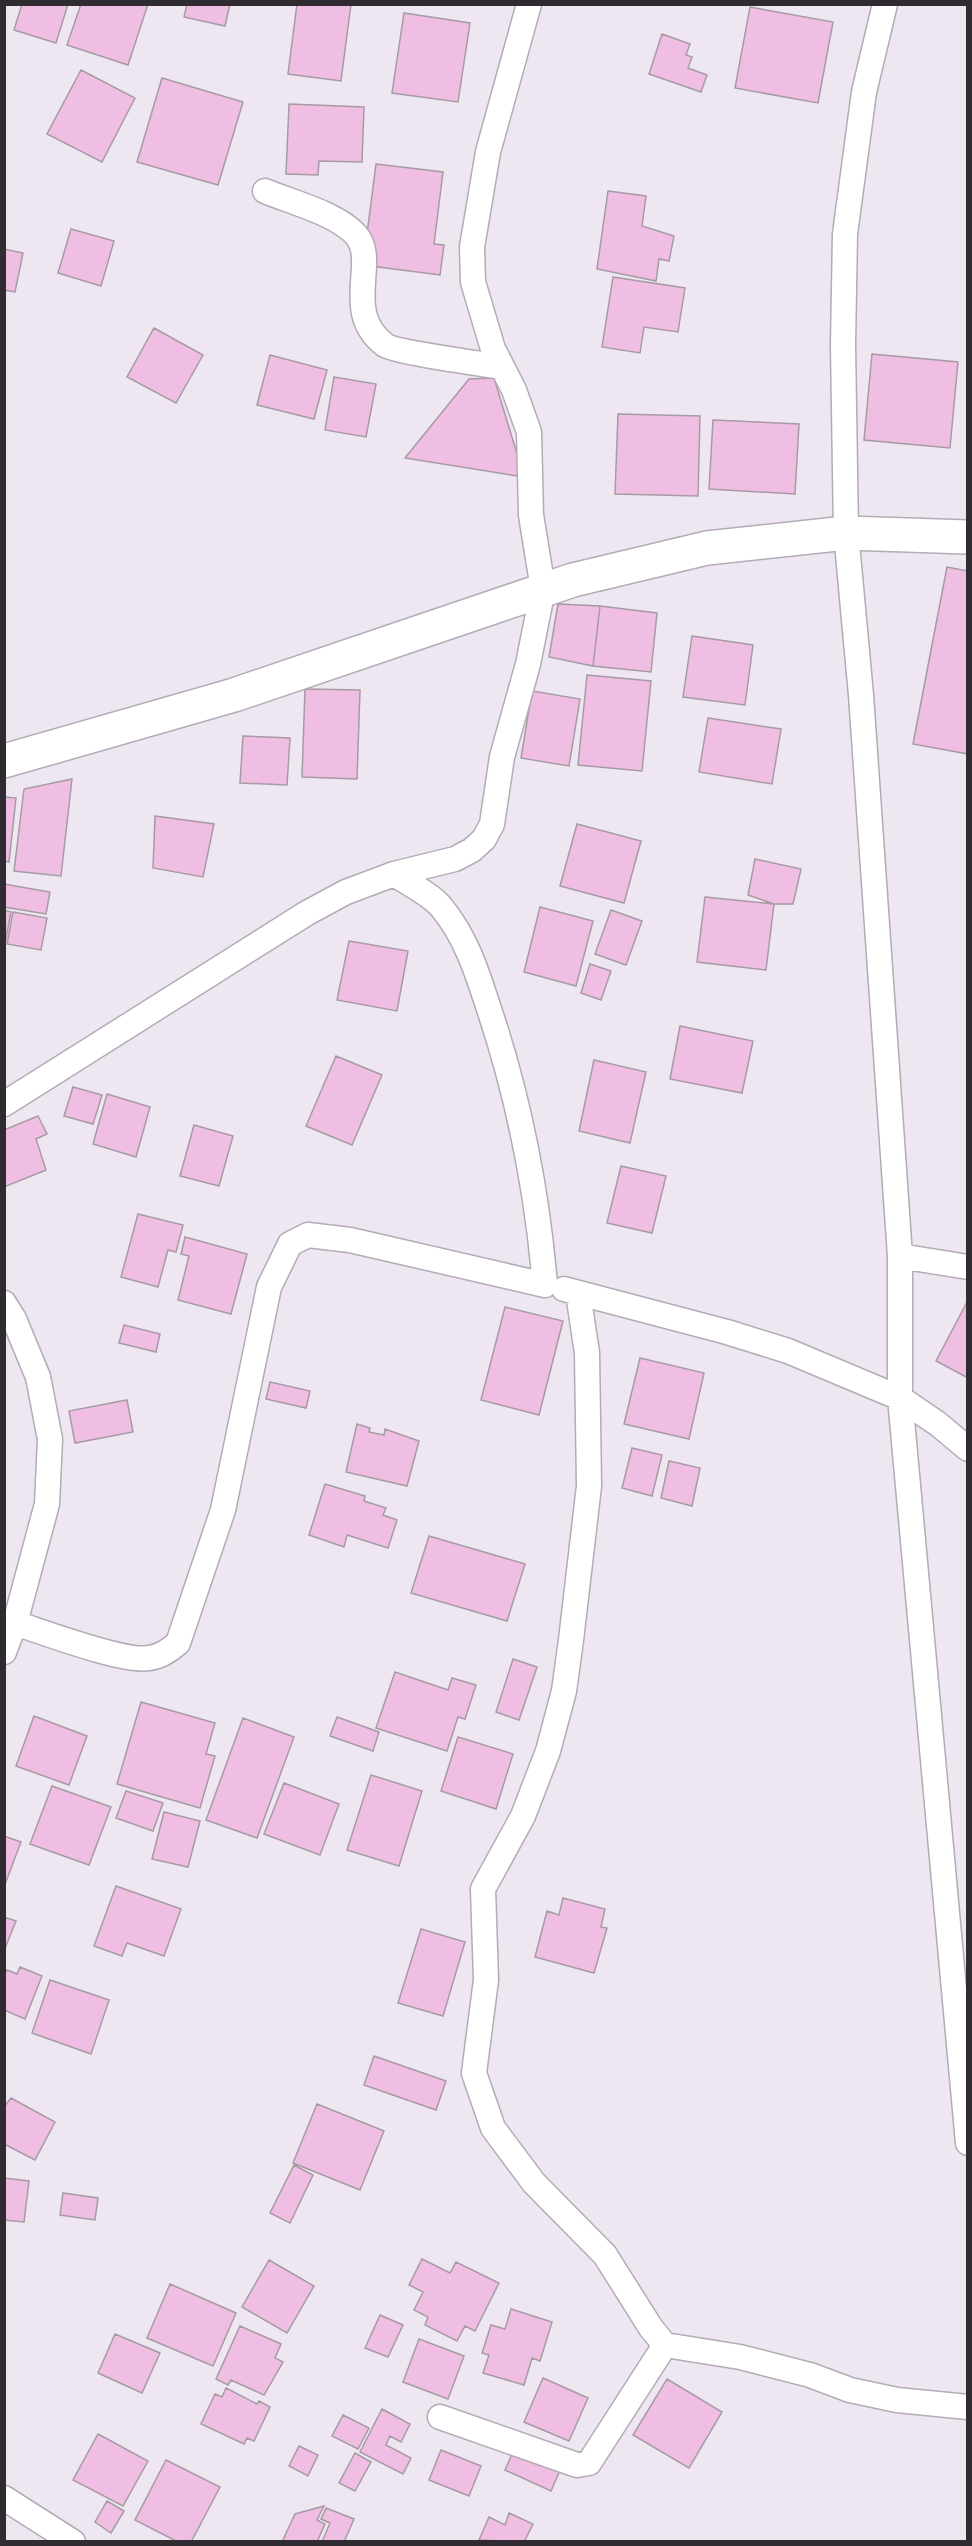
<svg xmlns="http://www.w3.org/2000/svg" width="972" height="2546" font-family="'Space Grotesk',sans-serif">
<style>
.building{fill:#f1bee3;stroke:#a69ba3;stroke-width:1.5}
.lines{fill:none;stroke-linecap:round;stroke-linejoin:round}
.street-casing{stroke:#b3abb6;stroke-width:27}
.secondary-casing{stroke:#b3abb6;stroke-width:36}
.street{stroke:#fff;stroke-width:24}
.secondary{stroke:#fff;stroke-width:33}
</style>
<rect width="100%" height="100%" fill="#eee6f1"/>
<path class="building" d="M22,4H68L56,43L14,30Z
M81,4H148L128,65L67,45Z
M187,4H230L225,26L184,17Z
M297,4H351L341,81L288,74Z
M750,7L833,22L818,103L735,88Z
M404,13L470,23L458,102L392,93Z
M662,34L690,44L686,55L692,57L688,68L707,75L701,92L649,74Z
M81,70L135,98L102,162L47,134Z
M162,78L243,102L218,185L137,162Z
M289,104L364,107L362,162L319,161L318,175L286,174Z
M376,164L443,172L434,244L444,245L440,275L363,265Z
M608,191L646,196L642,226L674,236L669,261L659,259L656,281L597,269Z
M71,229L114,241L101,286L58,273Z
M4,249L23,253L15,292L4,290Z
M613,277L685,288L678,332L644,327L640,353L602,347Z
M154,328L203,355L176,403L127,377Z
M872,354L958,362L950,448L864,440Z
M270,355L327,370L314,419L257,405Z
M334,377L376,384L366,437L325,430Z
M494,378L524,477L405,458L469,379Z
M618,414L700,416L698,496L615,494Z
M713,420L799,424L795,494L709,489Z
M947,567L968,571V754L913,744Z
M558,604L600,606L593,666L549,657Z
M600,606L657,613L651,672L593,666Z
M692,636L753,645L745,705L683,697Z
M587,675L651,681L642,771L578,765Z
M305,689L360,690L357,779L302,777Z
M532,691L580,699L569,766L521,758Z
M708,718L781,729L772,784L699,772Z
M243,736L290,738L287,785L240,783Z
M72,779L61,876L14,871L24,789Z
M4,797L16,798L9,862L4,861Z
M155,816L214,824L203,877L153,868Z
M577,824L641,841L624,903L560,886Z
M755,859L801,869L793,904H774L748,895Z
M4,884L50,892L46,914L4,907Z
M705,897L774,904L766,970L697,962Z
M540,907L593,921L576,986L524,972Z
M4,910L11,912L5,944H4Z
M611,910L642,921L626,965L595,954Z
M13,912L47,918L41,950L7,944Z
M349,941L408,951L397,1011L337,1000Z
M590,964L611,971L601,1000L581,993Z
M680,1026L753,1041L742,1093L670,1079Z
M336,1056L382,1075L352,1145L306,1126Z
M594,1060L646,1072L630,1143L579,1131Z
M73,1087L102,1095L93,1124L64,1116Z
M107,1094L150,1107L136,1157L93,1144Z
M38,1116L47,1134L36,1139L46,1170L4,1187V1130Z
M194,1125L233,1136L219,1186L180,1176Z
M621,1166L666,1176L652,1233L607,1223Z
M138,1214L183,1225L176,1252L168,1250L158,1287L121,1277Z
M185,1237L247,1254L231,1314L178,1300L189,1256L181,1254Z
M967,1302L968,1303V1378L936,1361Z
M505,1307L563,1321L539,1415L481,1400Z
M124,1325L160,1334L156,1352L119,1343Z
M640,1358L704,1373L689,1439L624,1424Z
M270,1382L310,1391L306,1408L266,1399Z
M127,1400L133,1432L75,1443L69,1411Z
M357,1424L370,1428L369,1432L384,1435L385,1429L419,1441L407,1486L346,1472Z
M632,1448L662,1455L652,1496L622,1488Z
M669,1461L700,1468L692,1506L661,1498Z
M325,1484L365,1496L364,1501L386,1508L383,1515L397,1520L388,1548L347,1535L344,1547L309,1535Z
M429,1536L525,1564L507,1621L411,1593Z
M513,1659L537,1667L519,1720L496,1712Z
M395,1672L448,1690L452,1678L476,1685L465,1719L458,1717L447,1751L376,1728Z
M141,1702L215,1723L206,1754L215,1756L200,1808L117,1784Z
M34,1716L87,1736L69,1785L16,1766Z
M337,1717L379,1732L373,1751L330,1736Z
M243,1718L294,1737L257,1838L206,1820Z
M458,1737L513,1754L496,1809L441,1791Z
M371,1775L422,1791L399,1866L347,1850Z
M284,1783L339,1804L320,1855L264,1834Z
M52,1786L111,1807L89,1865L30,1844Z
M126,1791L163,1803L153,1831L116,1818Z
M164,1812L200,1821L188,1867L152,1859Z
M4,1836L21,1842L4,1887Z
M116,1886L181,1909L164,1956L127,1943L122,1956L94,1946Z
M563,1898L605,1909L601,1927L607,1928L594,1973L535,1957L547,1911L559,1915Z
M4,1917L16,1921L4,1951Z
M421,1929L465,1942L443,2016L398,2003Z
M20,1967L42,1976L25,2019L4,2010V1976L7,1970L17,1974Z
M50,1980L109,2000L91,2054L32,2033Z
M374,2056L446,2081L436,2110L364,2085Z
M11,2098L55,2122L35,2160L4,2144V2107Z
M317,2104L384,2131L360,2190L293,2163Z
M294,2165L313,2175L290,2223L270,2213Z
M4,2178L29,2181L24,2222L4,2220Z
M63,2193L98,2198L95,2220L60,2215Z
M422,2259L450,2273L456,2262L499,2283L475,2331L465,2326L457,2341L425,2325L428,2317L414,2310L423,2292L409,2285Z
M269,2260L314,2286L287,2333L242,2307Z
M170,2284L236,2313L213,2366L147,2338Z
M511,2309L552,2322L540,2361L532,2358L524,2385L483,2373L489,2355L482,2353L491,2325L505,2329Z
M380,2315L403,2325L388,2357L365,2348Z
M240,2326L281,2344L275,2358L283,2362L264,2395L231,2380L228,2385L216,2379Z
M115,2334L160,2353L142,2393L98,2373Z
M419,2339L464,2356L448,2399L403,2382Z
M543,2378L588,2398L569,2441L524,2422Z
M667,2379L722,2412L689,2468L633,2435Z
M226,2388L257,2404L259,2401L270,2407L254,2441L247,2438L244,2444L201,2424L215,2394L222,2397Z
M382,2409L410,2424L401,2442L390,2436L386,2445L411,2458L403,2474L360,2452Z
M343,2415L369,2428L358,2449L332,2436Z
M98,2434L148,2461L123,2506L73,2480Z
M299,2446L318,2455L308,2476L289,2466Z
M515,2447L561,2468L551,2491L505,2470Z
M441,2450L481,2466L469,2496L429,2480Z
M355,2453L371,2462L355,2491L339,2483Z
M166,2460L220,2487L191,2542H178L135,2520Z
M107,2501L124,2511L111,2533L95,2522Z
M324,2506L317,2520L325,2524L317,2542H282L295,2514Z
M326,2508L354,2519L344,2542H322L330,2523L321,2519Z
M509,2513L533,2524L524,2542L479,2540L489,2517L505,2525Z"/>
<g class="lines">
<g class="street-casing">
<path id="street" d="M885,4L864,92L845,234L843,345L846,533L861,695L900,1256V1398L968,2143
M265,191C291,202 338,214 356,235C379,261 341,312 385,345C394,352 484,364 502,367
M4,1104L307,913L346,892L394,874
M900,1256L968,1267
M564,1289L727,1332L788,1351L900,1398L938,1424L968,1449
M578,1293L587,1353L589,1486L571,1640L564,1691L548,1751L523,1816L483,1889L486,1980L474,2073L493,2128L534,2183L605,2255L651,2328L665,2345L740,2357L810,2375L850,2390L897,2400L968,2407
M4,1303L14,1319L38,1377L50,1439L47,1504L15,1623
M4,1652L15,1623C43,1632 125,1663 149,1658C160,1657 170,1650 178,1643L223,1510L269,1287L290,1244L308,1235L350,1240L545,1285C537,1189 518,1094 487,1003C476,969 465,936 442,908C431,894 409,884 394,874L455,859L472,850L484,839L492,824L502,757L528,664L543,589L531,515L529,432L514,390L493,349L473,282L472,247L488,152L529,4
M440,2417L577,2465L589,2463L665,2345
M4,2498L73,2542"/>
</g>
<g class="secondary-casing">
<path id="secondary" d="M4,761L234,695L573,580L707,548L846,533L968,537"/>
</g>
<use href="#street" class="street"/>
<use href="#secondary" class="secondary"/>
</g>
<rect width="972" height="2546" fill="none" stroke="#2f2b30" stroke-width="12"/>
</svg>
